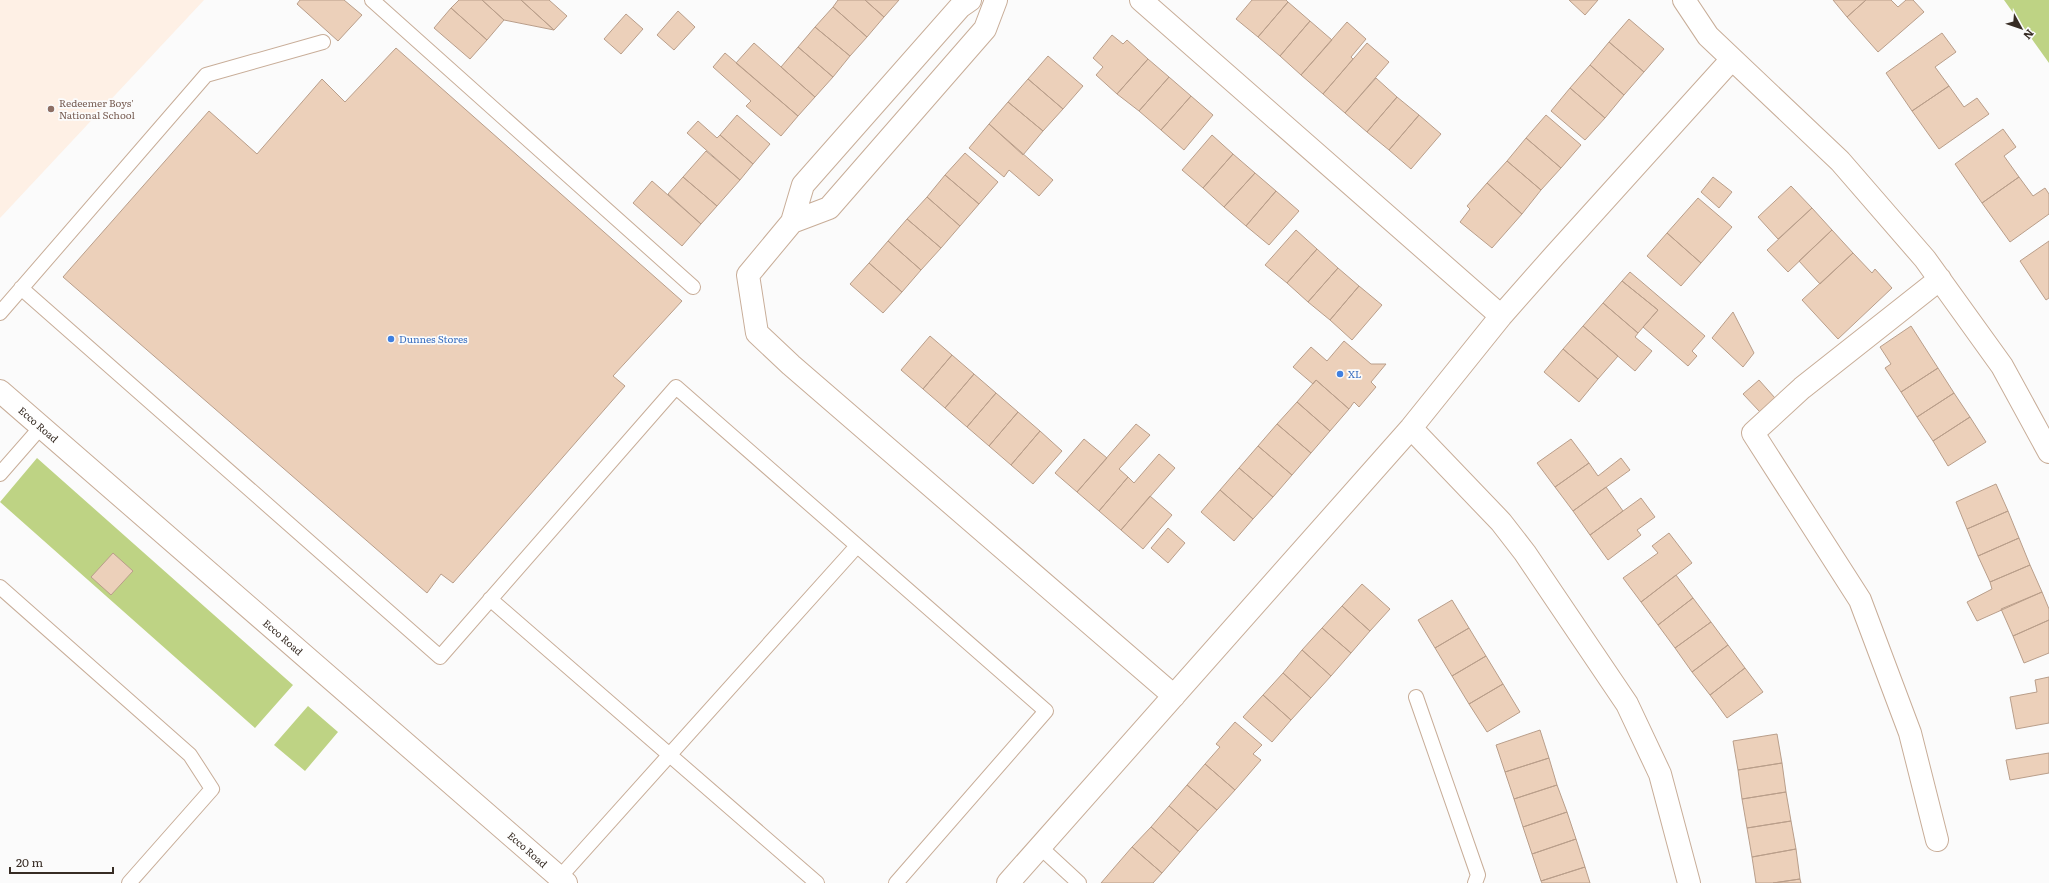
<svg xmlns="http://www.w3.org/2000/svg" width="2049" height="883" font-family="Literata,serif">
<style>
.built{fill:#fef0e5}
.green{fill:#bed384}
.building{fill:#ecd0ba;stroke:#b99e8a}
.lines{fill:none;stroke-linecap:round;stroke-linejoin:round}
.lane-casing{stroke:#c8ad98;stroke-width:16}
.street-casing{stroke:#c8ad98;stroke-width:24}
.secondary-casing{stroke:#c8ad98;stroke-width:24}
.lane{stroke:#fff;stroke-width:14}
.street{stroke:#fff;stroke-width:22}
.secondary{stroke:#fff;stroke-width:22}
.education-dot{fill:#8d6e63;stroke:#fbfbfb;stroke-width:1.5}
.shop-dot{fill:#3f7fe0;stroke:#fbfbfb;stroke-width:1.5}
.labels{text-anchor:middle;stroke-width:3.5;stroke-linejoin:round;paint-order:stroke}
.education-label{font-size:10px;fill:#785e54;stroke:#fbfbfb;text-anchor:start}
.shop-label{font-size:10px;fill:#366cbe;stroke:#fbfbfb;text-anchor:start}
.street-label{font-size:10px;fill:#372c24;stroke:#fbfbfb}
</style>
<rect width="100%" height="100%" fill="#fbfbfb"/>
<path class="built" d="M0,0H204L0,218Z"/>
<path class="green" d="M2004,0H2049V63Z
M37,458L293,685L255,728L0,502Z
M308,706L338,732L305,771L274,745Z"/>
<path class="building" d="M300,0H344L362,15L338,41L297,4Z
M459,0H482L504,20L487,40L451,8Z
M482,0H521L554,30L504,20Z
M521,0H549L567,16L554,30Z
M838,0H865L884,17L867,37L833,7Z
M865,0H899L884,17Z
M1252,0H1286L1288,2L1258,37L1236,19Z
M1569,0H1598L1585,15Z
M1833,0H1866L1847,17Z
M1866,0H1891L1898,7L1906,0H1913L1924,12L1878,52L1847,17Z
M1288,2L1310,21L1280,56L1258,37Z
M833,7L867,37L850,56L815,27Z
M451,8L487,40L470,59L434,28Z
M678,11L695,27L674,50L657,35Z
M626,14L643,29L621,54L604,39Z
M1629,19L1664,49L1644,72L1609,42Z
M1310,21L1332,40L1301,75L1280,56Z
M1347,22L1366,39L1351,57L1353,59L1323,94L1301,75Z
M815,27L850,56L833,77L798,47Z
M1942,33L1956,52L1935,67L1949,86L1912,111L1886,73Z
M1112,35L1123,44L1127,40L1148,59L1117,94L1096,75L1103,67L1093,58Z
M1609,42L1644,72L1624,95L1590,65Z
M754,43L815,97L798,116L736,63Z
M1367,43L1389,62L1345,113L1323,94Z
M798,47L833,77L815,97L781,67Z
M396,48L682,301L613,376L625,386L453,583L441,574L427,593L63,277L209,111L257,154L322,79L345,102Z
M725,53L798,116L781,136L746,106L751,101L713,67Z
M1048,56L1083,86L1063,109L1028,79Z
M1148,59L1169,77L1139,111L1117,94Z
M1590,65L1624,95L1605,118L1570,88Z
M1169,77L1191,96L1161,130L1139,111Z
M1376,78L1397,97L1367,132L1345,113Z
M1028,79L1063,109L1043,131L1008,102Z
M1949,86L1964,107L1977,98L1989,114L1939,149L1912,111Z
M1570,88L1605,118L1585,140L1551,111Z
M1191,96L1213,115L1184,150L1161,130Z
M1397,97L1419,115L1389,150L1367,132Z
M1008,102L1043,131L1023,155L989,124Z
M737,115L770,144L753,164L720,135Z
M1419,115L1441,134L1411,169L1389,150Z
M1546,115L1581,145L1561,168L1526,138Z
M698,121L717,138L720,135L753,164L740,180L687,133Z
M989,124L1053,180L1039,196L1009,170L1004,177L969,148Z
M2003,129L2016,147L2004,156L2019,177L1982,203L1955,164Z
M1212,135L1233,154L1203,188L1182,170Z
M1526,138L1561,168L1541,190L1507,161Z
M706,151L740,180L717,206L683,177Z
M965,153L998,182L979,204L945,175Z
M1233,154L1255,173L1224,207L1203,188Z
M1507,161L1541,190L1522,214L1487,183Z
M1255,173L1276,191L1246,226L1224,207Z
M945,175L979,204L960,226L927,197Z
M683,177L717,206L701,224L668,194Z
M1713,177L1732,192L1719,208L1701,192Z
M2019,177L2033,196L2045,188L2049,194V214L2010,242L1982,203Z
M652,181L701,224L682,246L633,203Z
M1487,183L1522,214L1492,248L1460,222L1470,209L1467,206Z
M1791,186L1812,208L1778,239L1758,217Z
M1276,191L1299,211L1269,245L1246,226Z
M927,197L960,226L941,248L907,219Z
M1698,198L1732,227L1701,263L1667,233Z
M1812,208L1832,230L1788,272L1767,250Z
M907,219L941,248L921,270L888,241Z
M1296,230L1317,249L1287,283L1265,265Z
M1832,230L1853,253L1820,284L1799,261Z
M1667,233L1701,263L1681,286L1647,256Z
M888,241L921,270L902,292L869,263Z
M2049,241V298L2046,300L2020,261Z
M1317,249L1338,268L1308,302L1287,283Z
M1853,253L1872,273L1875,269L1892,288L1838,339L1802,300Z
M869,263L902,292L883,313L850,284Z
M1338,268L1359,286L1330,320L1308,302Z
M1630,272L1705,336L1692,351L1697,356L1688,366L1643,327L1658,310L1622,281Z
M1622,281L1658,310L1638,333L1603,303Z
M1359,286L1382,305L1352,340L1330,320Z
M1603,303L1638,333L1635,337L1652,351L1635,371L1583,326Z
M1733,312L1754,353L1743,367L1712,338Z
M1583,326L1618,356L1598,379L1563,349Z
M1911,326L1938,368L1901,392L1885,368L1891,364L1880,347Z
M930,336L952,355L923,389L901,370Z
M1344,341L1371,364H1386L1371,382L1376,387L1359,407L1354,402L1349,409L1316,380L1313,384L1293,367L1311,347L1327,361Z
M1563,349L1598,379L1579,402L1544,372Z
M952,355L974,374L945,408L923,389Z
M1938,368L1954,393L1917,417L1901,392Z
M974,374L996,393L967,427L945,408Z
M1316,380L1349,409L1330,431L1297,402Z
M1759,380L1775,398L1760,412L1743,394Z
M996,393L1018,412L989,446L967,427Z
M1954,393L1970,417L1933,441L1917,417Z
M1297,402L1330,431L1311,453L1277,424Z
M1018,412L1040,431L1011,465L989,446Z
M1970,417L1986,442L1948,466L1933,441Z
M1136,424L1150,435L1119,469L1128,477L1099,511L1077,492Z
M1277,424L1311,453L1292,475L1258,446Z
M1040,431L1062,451L1033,484L1011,465Z
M1084,439L1107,458L1077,492L1055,473Z
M1571,439L1589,463L1555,487L1537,463Z
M1258,446L1292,475L1273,497L1239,468Z
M1159,454L1175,468L1121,530L1099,511L1128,477L1134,483Z
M1621,458L1630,470L1573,511L1555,487L1589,463L1598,476Z
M1239,468L1273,497L1253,519L1220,490Z
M1996,484L2008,511L1967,529L1956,502Z
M1606,487L1623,511L1590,535L1573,511Z
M1220,490L1253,519L1234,541L1201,512Z
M1150,496L1172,515L1143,549L1121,530Z
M1641,498L1655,517L1637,530L1641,535L1608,560L1590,535Z
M2008,511L2019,538L1978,556L1967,529Z
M1168,528L1185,543L1168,563L1151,548Z
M1669,533L1692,563L1641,602L1623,578L1658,553L1652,546Z
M2019,538L2030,565L1990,582L1978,556Z
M113,553L133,571L111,595L91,577Z
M2030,565L2042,592L1977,621L1967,602L1992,589L1990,582Z
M1676,575L1693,598L1658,625L1641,602Z
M1362,584L1390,609L1370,631L1342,606Z
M2042,592L2049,609V620L2013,636L2001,609Z
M1693,598L1711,622L1675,648L1658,625Z
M1452,600L1469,628L1435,648L1418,620Z
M1342,606L1370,631L1351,653L1322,628Z
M2049,620V653L2024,663L2013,636Z
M1711,622L1728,645L1692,672L1675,648Z
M1322,628L1351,653L1331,676L1302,650Z
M1469,628L1486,656L1452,676L1435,648Z
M1728,645L1745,668L1710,695L1692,672Z
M1302,650L1331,676L1311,698L1283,673Z
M1486,656L1503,684L1469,704L1452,676Z
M1745,668L1763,692L1727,718L1710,695Z
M1283,673L1311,698L1291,720L1263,695Z
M2049,677V723L2016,729L2010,697L2037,692L2035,680Z
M1503,684L1520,712L1487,732L1469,704Z
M1263,695L1291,720L1272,742L1243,717Z
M1235,722L1262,745L1253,754L1261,760L1235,790L1205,764L1220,747L1216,744Z
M1540,730L1549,758L1505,772L1496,745Z
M1777,734L1782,763L1738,770L1733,741Z
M2049,753V773L2010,780L2006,760Z
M1549,758L1557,785L1514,799L1505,772Z
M1782,763L1786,792L1742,799L1738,770Z
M1205,764L1235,790L1217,810L1187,785Z
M1187,785L1217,810L1198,831L1169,806Z
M1557,785L1567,812L1523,827L1514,799Z
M1786,792L1791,821L1747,828L1742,799Z
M1169,806L1198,831L1180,852L1151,827Z
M1567,812L1576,839L1532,854L1523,827Z
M1791,821L1796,849L1752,857L1747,828Z
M1151,827L1180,852L1162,873L1132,847Z
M1576,839L1585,867L1541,881L1532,854Z
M1132,847L1162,873L1153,883H1101Z
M1796,849L1800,879L1773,883H1756L1752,857Z
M1585,867L1590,883H1542L1541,881Z
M1800,879L1801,883H1773Z"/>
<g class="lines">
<g class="lane-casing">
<path id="lane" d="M372,0L693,287
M21,288L440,657L676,387L1046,711L896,883
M0,313L206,75L323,42
M0,474L41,427
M0,587L190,755L212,789L129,883
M490,599L817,883
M1416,697L1478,875L1475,883
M1040,847L1079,883
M559,878L857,546"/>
</g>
<g class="street-casing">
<path id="street" d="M970,0L960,7L803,185L792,222L829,208L985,29L996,0
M1141,0L1501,316
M1684,0L1708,36L1840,161L1925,259L2002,366L2049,452
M792,222L748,275L757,333L791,365L1174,696
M1411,428L1501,522L1525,553L1627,704L1660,774L1689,883
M1937,840L1910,733L1860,600L1753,433L1802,388L1940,279
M1008,883L1411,428L1501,316L1554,256L1732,59"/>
</g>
<g class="secondary-casing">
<g id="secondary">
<path id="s1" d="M0,391L566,883"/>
</g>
</g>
<use href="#lane" class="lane"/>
<use href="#street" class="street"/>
<use href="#secondary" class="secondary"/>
</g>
<circle class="education-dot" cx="51" cy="109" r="4"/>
<g class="shop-dot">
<circle cx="391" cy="339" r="4"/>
<circle cx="1340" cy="374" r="4"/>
</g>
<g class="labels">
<g class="education-label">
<text x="59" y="107">Redeemer Boys'<tspan x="59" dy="12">National School</tspan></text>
</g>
<g class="shop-label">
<text x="399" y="343">Dunnes Stores</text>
<text x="1348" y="378">XL</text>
</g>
<g class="street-label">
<text dy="4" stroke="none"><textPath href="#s1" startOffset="51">Ecco Road</textPath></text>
<text dy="4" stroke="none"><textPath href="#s1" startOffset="375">Ecco Road</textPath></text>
<text dy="4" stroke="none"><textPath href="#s1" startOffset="699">Ecco Road</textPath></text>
</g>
</g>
<g transform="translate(2021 28) rotate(130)" stroke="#fbfbfb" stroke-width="3" paint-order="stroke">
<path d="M0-3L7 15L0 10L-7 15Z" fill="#372c24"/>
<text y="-6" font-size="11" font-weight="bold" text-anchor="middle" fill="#372c24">N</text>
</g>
<path d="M10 867v6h103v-6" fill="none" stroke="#372c24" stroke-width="2"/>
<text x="16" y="867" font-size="12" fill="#372c24" stroke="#fbfbfb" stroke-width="3" paint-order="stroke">20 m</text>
</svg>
